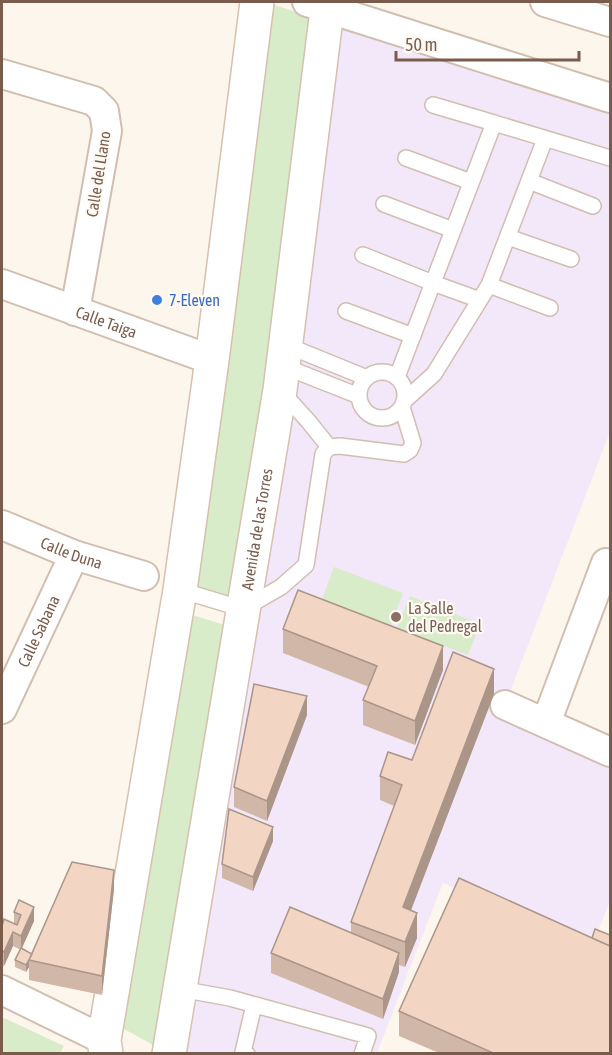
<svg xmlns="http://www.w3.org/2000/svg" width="612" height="1055" font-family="'Asap Condensed',sans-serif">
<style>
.education{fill:#f3e8fa}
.green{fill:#d8ecc9}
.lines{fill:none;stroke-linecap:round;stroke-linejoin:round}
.lane-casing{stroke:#d1beb0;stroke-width:18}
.street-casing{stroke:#d1beb0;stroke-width:32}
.secondary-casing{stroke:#d6c0b0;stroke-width:36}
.lane{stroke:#fff;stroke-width:15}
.street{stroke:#fff;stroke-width:28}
.secondary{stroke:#fff;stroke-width:33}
.wall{fill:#d1b7a8}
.shaded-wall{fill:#aa9588}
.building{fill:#f3d5c3;stroke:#aa9588;stroke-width:1.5}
.shop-dot{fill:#3f7fe0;stroke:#fffaf3;stroke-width:2}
.education-dot{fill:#8d6e63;stroke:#fffaf3;stroke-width:2}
.labels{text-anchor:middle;stroke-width:4.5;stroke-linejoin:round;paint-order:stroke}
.street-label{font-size:16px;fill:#7a5c4d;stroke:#fffaf3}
.shop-label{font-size:16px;fill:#366cbe;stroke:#fffaf3;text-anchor:start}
.education-label{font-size:16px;fill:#785e54;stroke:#fffaf3;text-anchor:start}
</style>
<rect width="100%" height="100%" fill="#fdf6ec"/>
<path class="education" d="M343,27L610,113V432L505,705L610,752V902L590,949L443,883L377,1053L186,1054Z"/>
<path class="green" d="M269,3L320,20L238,603L186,591Z
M334,567L403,593L390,628L321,602Z
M410,596L480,624L468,655L397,628Z
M183,612L237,629L162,1050L117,1025Z
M2,1017L64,1046L60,1053H2Z"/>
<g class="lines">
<g class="lane-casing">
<path id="lane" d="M433,105L494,123
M406,158L471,182
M529,181L593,206
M384,204L453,230
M508,237L571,259
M363,255L433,283L480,300
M489,285L550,308
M346,311L413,336
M286,345L367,378
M283,366L359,396
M359 395a23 23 0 1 1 46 0a23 23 0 1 1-46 0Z
M397,377L494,123L610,158
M282,392L309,422L329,447
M404,401L434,374L489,285L545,139
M180,590L243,609L281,587L306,565L323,454L329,447L340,446L404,454L410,450L413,443L402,407
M180,989L230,998L368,1036L362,1054
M247,1054L243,1052L254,1005"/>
</g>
<g class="street-casing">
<g id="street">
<path d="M307,2L610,98"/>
<path d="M545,2L610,22"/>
<path d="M2,74L94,101L104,111L107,131L75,311"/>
<path id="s1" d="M2,284L212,360"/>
<path id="s2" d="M2,525L74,555L144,576"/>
<path d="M505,705L610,752"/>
<path id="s3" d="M2,709L74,555"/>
<path d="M546,723L606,563"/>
<path d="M2,990L104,1040"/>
</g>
</g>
<g class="secondary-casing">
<g id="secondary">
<path d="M106,1054L104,1040L180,590L212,360L257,2"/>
<path id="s4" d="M169,1054L280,390L328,2"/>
</g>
</g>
<use href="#lane" class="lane"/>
<use href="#street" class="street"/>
<use href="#secondary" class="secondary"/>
</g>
<path class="wall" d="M283,629L443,670L415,745L363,725V700L369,687L283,653Z
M494,694L411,910L417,938L405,967L399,965V972L383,1019L271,973V953L351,932V922L394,806L380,800V776L412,760Z
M307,715L267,821L234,807V787Z
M273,841L253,891L222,878V864Z
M114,889L102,995L29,980V967L26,972L15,967V960L21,950L13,946L4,966L2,965V926L14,924V912L34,921L22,948L31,954Z
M592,938L610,1053H439L399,1036V1011Z"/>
<path class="shaded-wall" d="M443,646V670L415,745V721Z
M494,669V694L403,931V907Z
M307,696V715L267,821V801Z
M273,827V841L253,891V877Z
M114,870V889L102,995V976Z
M34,907V921L21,950V936Z
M417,913V938L405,967V942Z
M13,932V946L4,966V952Z
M399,953V972L383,1019V999Z
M29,960V967L26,972V965Z"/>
<path class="building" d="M298,590L443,646L415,721L363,700L377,666L283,629Z
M453,652L494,669L403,907L417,913L405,942L351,922L402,785L380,776L388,752L412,760Z
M254,684L307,696L267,801L234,787Z
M229,809L273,827L253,877L222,864Z
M72,862L114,870L102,976L29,960Z
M459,878L610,946V1053H493L399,1011Z
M19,900L34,907L21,936L13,932L4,952L2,951V926L4,919L17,925L21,915L14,912Z
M290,907L399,953L383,999L271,953Z
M595,929L610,935V946L592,938Z
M21,948L32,954L26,965L15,960Z"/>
<circle class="shop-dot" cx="157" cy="300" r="6"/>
<circle class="education-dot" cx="396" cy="617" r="6"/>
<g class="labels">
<g class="street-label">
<text transform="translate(98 174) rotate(-81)" y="6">Calle del Llano</text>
<text dy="6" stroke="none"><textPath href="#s1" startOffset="111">Calle Taiga</textPath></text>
<text dy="6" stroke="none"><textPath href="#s4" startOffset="532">Avenida de las Torres</textPath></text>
<text dy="6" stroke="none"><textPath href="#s2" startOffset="75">Calle Duna</textPath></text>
<text dy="6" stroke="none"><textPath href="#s3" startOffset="86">Calle Sabana</textPath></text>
</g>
<g class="shop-label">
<text x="169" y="306">7-Eleven</text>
</g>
<g class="education-label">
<text x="408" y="614">La Salle<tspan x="408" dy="18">del Pedregal</tspan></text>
</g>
</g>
<rect width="612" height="1055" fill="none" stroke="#7a5c4d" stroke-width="6"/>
<path d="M396 51v9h183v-9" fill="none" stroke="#7a5c4d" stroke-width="3"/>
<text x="405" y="51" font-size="18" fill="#7a5c4d" stroke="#fffaf3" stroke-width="4.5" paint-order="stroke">50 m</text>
</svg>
